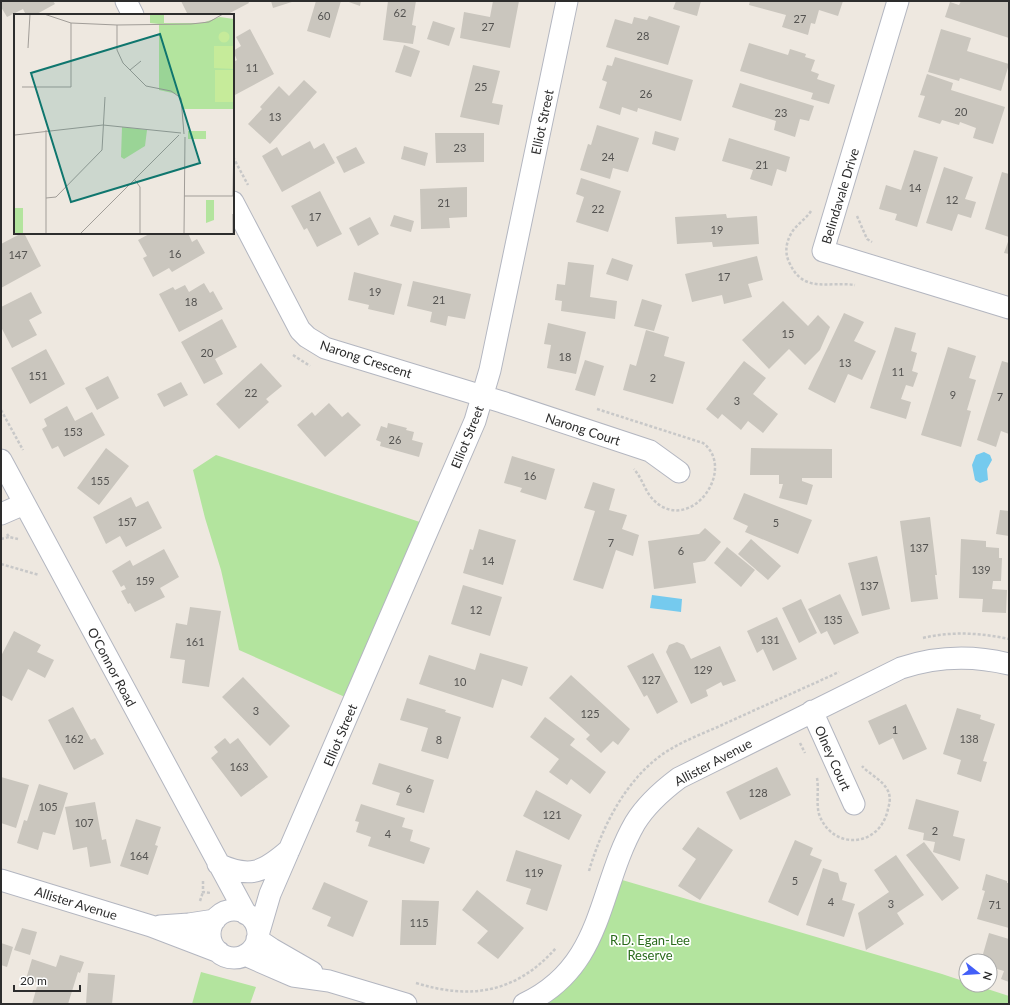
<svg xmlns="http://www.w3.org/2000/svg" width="1010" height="1005" font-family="Lato,sans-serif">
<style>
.green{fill:#b3e49e}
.water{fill:#75caee}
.building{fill:#cac6be}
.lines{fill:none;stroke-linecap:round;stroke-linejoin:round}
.street-casing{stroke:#b3b6c0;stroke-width:23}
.path{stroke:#c8c8c8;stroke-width:2.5;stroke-dasharray:3 2;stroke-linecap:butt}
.street{stroke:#fff;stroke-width:21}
.labels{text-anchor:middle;stroke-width:3.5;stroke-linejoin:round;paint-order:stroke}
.number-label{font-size:11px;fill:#545351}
.street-label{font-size:13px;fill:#2d2d2d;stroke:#fff}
.park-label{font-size:13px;fill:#2a6b1c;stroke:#fff}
.inset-road{fill:none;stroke:#a19d98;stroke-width:1}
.view{fill:#0f766e;fill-opacity:0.15;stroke:#0f766e;stroke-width:2}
.inset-edge{fill:none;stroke:#2d2d2d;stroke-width:2}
</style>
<rect width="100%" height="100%" fill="#eee8e0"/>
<path class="green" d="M216,455L429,525L354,701L239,650L221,570L205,518L193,470Z
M612,877L942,974L966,982V985H975L1009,996V1004H524L561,978Z
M201,972L256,987L250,1004H192Z"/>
<path class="water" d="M984,452L990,455L992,460L987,469L988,480L980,483L975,480L972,465L976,455Z
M652,595L682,599L681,612L650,608Z"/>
<path class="building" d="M1,1H53L55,4L35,15H26L23,9L7,17L1,7Z
M181,1H248L249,3L226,15H220L219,13L215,15H188Z
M271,1H295L273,8Z
M316,1H341L330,38L307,31Z
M346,1H361L360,6Z
M388,1H416L412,25L416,26L413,44L383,40Z
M493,1H519L510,48L460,38L464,12L490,17Z
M676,1H701L697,16L673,9Z
M750,1H843L838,16L819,10L815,24L811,23L808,35L782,27L786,15L749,5Z
M961,1H1009V38L945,17L950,2L959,5Z
M649,16L680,26L668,65L606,47L615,19L632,24L634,17L647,20Z
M433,21L455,28L449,46L427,39Z
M250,29L274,74L233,96V62L237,60L233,51L241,46L236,37Z
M941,29L971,38L967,51L1009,64L1001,91L960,78L959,81L928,72Z
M749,43L788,55L790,49L806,54L805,57L815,60L811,71L819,74L817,79L835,85L829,104L811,99L813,93L740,71Z
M404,45L420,51L411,77L395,72Z
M615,57L693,80L681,121L638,108L637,112L622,107L620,115L599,108L607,82L602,80L607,65L612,66Z
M473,65L500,71L492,103L503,105L499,125L460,117Z
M927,74L953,83L951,90L1005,107L993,144L973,138L976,128L960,122L959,125L942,120L940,124L918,117L925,96L920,95Z
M304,80L317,92L270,144L248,124L262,109L260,107L279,86L289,96Z
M740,83L814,106L809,121L800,119L795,137L774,130L776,121L732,107Z
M597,125L639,138L628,172L613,168L610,179L580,170L588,144L591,145Z
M655,131L679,138L675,151L652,144Z
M435,133H484V162L436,163Z
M729,138L790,157L786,172L777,169L772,186L750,179L753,170L722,161Z
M310,141L314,149L324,143L335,163L282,192L262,156L277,147L282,156Z
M404,146L428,153L425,166L401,159Z
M356,147L365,163L344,173L336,157Z
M914,150L938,157L917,227L895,220L897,214L879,209L886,185L901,190Z
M944,167L973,177L965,199L976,202L971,218L958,214L952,231L926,223Z
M1002,172L1009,174V237L985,229Z
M581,178L621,191L608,232L576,222L584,197L576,194Z
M467,187V217L449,218L450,228L421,229L420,189Z
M320,191L342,234L317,247L307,228L304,230L291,206Z
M726,214L727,218L757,216L759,244L713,247L712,242L677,244L675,217Z
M394,215L414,221L411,232L390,226Z
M370,217L379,234L358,246L349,228Z
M22,233H24L41,266L1,288V244Z
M151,233H188L192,242L197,239L205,253L172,272L169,268L153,277L143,258L147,256L138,240Z
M1009,239V254L1004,253Z
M757,256L763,280L748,284L752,297L724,304L722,295L692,302L685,274Z
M612,258L633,265L628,281L606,274Z
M568,262L594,265L590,297L617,301L615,319L561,311L562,301L555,300L557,284L565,285Z
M354,272L402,284L394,315L368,309L369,305L348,300Z
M413,281L471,294L465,319L448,316L446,326L430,322L432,312L407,306Z
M204,283L210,293L213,291L223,309L179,332L159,294L173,287L175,290L185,285L189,292Z
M31,292L42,313L29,320L37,335L12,348L1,327V307Z
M642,299L662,305L654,331L634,326Z
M783,301L808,326L818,315L830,327L820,350L805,365L789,349L769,369L742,340Z
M844,313L864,322L854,341L876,351L862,380L848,374L835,403L808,389Z
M222,319L237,347L215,359L223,374L204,384L181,342Z
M548,323L586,332L576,374L547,368L551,345L544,344Z
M895,327L916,333L911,351L917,353L912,371L918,373L913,387L906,385L901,399L911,402L906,419L870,408Z
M646,330L669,337L664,356L685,362L673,404L623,390L630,364L636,366Z
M948,347L976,356L969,378L976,380L967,410L971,411L961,447L921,435Z
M46,349L65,384L30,404L11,368Z
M585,360L604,366L595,396L575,390Z
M744,361L766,378L753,394L778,414L763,433L748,421L741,430L722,414L718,419L706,409Z
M1002,361L1009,363V434L1001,431L996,447L977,440Z
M261,363L282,386L266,399L269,402L239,429L216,404Z
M108,376L119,398L97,410L85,388Z
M181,382L188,395L164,407L157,394Z
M329,403L342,417L348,412L361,425L325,457L297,425L312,412L315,416Z
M67,406L75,421L92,412L105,435L64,457L58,446L52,449L42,429L47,426L44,419Z
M388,423L407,428L406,430L414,432L412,440L423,443L419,457L380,446L381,442L376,440L381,426L387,428Z
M106,448L129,466L99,505L77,488Z
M751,448L832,449V478H802V481L813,485L807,505L779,498L783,484H779V475H750Z
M512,456L555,469L546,500L520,492L522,488L504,483Z
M593,482L615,489L609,510L627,515L622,529L639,535L633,556L616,550L603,589L573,580L595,511L584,508Z
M744,493L812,520L798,554L745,532L748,526L733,519Z
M131,497L136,507L148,501L162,528L126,547L120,536L106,544L93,517Z
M1000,510L1009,511V536L996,534Z
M930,517L937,575H935L938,599L911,602L900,521Z
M705,528L721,542L705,561L693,563L696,583L654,589L648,541L699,534Z
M479,529L516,540L503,585L463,573L470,549L473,550Z
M751,539L781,566L768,580L738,554Z
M961,539L986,541V547L999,548V558H1002L1001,581H993L992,589L1007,590L1006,613L982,612L983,599L959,598Z
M727,547L755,570L741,587L714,563Z
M164,549L179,577L160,588L165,597L135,612L130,603L128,604L121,591L126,589L124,585L121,587L112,571L130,560L133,566Z
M877,556L890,609L862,616L848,563Z
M463,585L502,597L490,636L451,624Z
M840,594L859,633L834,645L827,631L821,634L808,609Z
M801,599L817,633L799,643L782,608Z
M190,607L221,611L209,687L182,683L185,660L170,658L176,623L187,625Z
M777,617L797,659L773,671L763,649L757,653L747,631Z
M14,631L41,645L37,652L54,660L45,678L28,669L12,701L1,695V656Z
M677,642L684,645L691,659L720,646L736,681L723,686L721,682L706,690L708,696L691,704L666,652L669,645Z
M480,653L528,667L522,686L502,679L493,708L419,684L429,655L475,670Z
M653,653L678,702L657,714L647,695L644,697L627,666Z
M571,675L630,729L618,745L613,741L601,753L586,739L590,735L549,698Z
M243,677L290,726L270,746L222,697Z
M407,698L446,710L445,712L461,717L448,759L421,751L428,728L400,720Z
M906,704L927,749L903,760L893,738L879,745L868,721Z
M73,707L91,740L95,738L104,754L74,770L48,720Z
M957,708L981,715L980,719L995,724L983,761L987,762L981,782L957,774L961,760L943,754Z
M545,717L575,739L570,745L606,772L590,794L571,779L567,785L549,772L559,759L530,737Z
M225,738L230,744L238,738L268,777L241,797L211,758L218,752L214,747Z
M379,763L434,780L424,813L396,805L400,793L372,784Z
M777,767L791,795L740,820L726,792Z
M1,777L29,785L16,828L1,823Z
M39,784L68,793L55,835L43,832L38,850L17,843L24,820L27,821Z
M536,790L582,815L569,840L523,816Z
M916,799L959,811L953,836L965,839L960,861L933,852L935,842L923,840L924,833L908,829Z
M95,802L102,840L106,839L111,863L90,867L87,847L73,850L65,807Z
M361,804L405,818L402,827L413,830L410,841L430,848L424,864L368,846L371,837L356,832L359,822L355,821Z
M136,819L161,827L155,845L158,846L148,875L120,866Z
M698,827L733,850L700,900L678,886L696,859L682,849Z
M795,840L813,848L810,855L822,860L798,916L768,902Z
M924,842L959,888L942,901L906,855Z
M516,850L562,865L547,911L526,904L531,889L506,881Z
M896,855L924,895L897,913L904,924L866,950L858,913L889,892L874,870Z
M823,868L838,873L840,881L847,883L842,900L855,904L844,937L806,925Z
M986,874L1007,881V883H1009V928L977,919L985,891L982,890Z
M324,882L368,901L353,937L327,926L331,917L312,909Z
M477,890L524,928L498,959L477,943L488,931L462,910Z
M402,900L439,901L436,945H400Z
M22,928L37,932L30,955L14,950Z
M989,933L1009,939V982L1001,979L1004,971L990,967V961H981Z
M1,943L13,947L7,967L1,965Z
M60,955L84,962L80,973L78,972L68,1004H32L38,983L26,979L32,959L56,967Z
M88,973L115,975L112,1004H86Z"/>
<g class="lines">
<g class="street-casing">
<path id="street" d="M126,1L133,15
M898,1L823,251L1009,308
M233,202L300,330L307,337L325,348L502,402L650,451L679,472
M1,460L246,914
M1,514L24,504
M812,711L854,804
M218,864C250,879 264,872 289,850
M1,880L151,926L219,952
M210 934a24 24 0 1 1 48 0a24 24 0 1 1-48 0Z
M160,926L189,924L215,920
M258,935L270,894L475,421L490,370L567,1
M257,939L272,949L312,972
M245,955L293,976L329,981L406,1004
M524,1004C605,966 597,889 635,823C646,805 663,790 679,778L901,668C937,656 972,655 1009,664"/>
</g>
<path class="path" d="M233,157L248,185
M811,211C806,219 797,224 792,232C786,242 784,253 790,264C804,294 830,281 855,285
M857,216L867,239L872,242
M293,355L310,366
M597,409L703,443C735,467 697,527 661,506C645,496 645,482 634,469
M1,410L23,450
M7,534L9,537L18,539
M1,539L9,537
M1,564L39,575
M923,638C952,631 981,633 1009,639
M800,743L805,753
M817,778C819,789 816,804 819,814C832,851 880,848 888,809C890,802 891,796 887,789C881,779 869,774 862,766
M589,871C601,830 622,787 655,760C674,744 700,735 722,725C761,707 800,690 839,672
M203,881V892L211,893
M200,901L203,892
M416,983C471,1000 516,993 556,948"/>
<use href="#street" class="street"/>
</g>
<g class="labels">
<g class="number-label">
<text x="400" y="17">62</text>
<text x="324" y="20">60</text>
<text x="800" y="23">27</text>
<text x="488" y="31">27</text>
<text x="643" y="40">28</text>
<text x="252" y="72">11</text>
<text x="481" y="91">25</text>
<text x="646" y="98">26</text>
<text x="961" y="116">20</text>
<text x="781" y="117">23</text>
<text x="275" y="121">13</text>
<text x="460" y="152">23</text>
<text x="608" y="161">24</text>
<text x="762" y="169">21</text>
<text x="915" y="192">14</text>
<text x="952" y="204">12</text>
<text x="444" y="207">21</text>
<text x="598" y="213">22</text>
<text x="315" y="221">17</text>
<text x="717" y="234">19</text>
<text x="175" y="258">16</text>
<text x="18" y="259">147</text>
<text x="724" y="281">17</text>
<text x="375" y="296">19</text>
<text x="439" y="304">21</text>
<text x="191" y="306">18</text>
<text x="788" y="338">15</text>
<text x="207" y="357">20</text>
<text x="565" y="361">18</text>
<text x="845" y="367">13</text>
<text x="898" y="376">11</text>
<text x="38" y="380">151</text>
<text x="653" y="382">2</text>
<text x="251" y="397">22</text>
<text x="953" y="399">9</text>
<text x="1000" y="401">7</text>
<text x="737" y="405">3</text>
<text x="73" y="436">153</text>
<text x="395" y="444">26</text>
<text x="530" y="480">16</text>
<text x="100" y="485">155</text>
<text x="127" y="526">157</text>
<text x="776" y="527">5</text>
<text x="611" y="547">7</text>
<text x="919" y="552">137</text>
<text x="681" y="555">6</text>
<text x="488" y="565">14</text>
<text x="981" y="574">139</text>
<text x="145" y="585">159</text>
<text x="869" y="590">137</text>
<text x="476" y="614">12</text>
<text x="833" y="624">135</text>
<text x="770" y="644">131</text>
<text x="195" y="646">161</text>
<text x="703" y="674">129</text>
<text x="651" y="684">127</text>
<text x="460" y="686">10</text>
<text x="256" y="715">3</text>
<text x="590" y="718">125</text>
<text x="895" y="734">1</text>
<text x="74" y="743">162</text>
<text x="969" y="743">138</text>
<text x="439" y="744">8</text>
<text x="239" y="771">163</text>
<text x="409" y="793">6</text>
<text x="758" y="797">128</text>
<text x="48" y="811">105</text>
<text x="552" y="819">121</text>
<text x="84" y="827">107</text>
<text x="935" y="835">2</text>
<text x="388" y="838">4</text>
<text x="139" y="860">164</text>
<text x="534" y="877">119</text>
<text x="795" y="885">5</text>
<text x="831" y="906">4</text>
<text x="891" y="908">3</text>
<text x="995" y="909">71</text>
<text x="419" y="927">115</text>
</g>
<g class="street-label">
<text transform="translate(542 122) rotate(-78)" y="5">Elliot Street</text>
<text transform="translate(840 196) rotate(-73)" y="5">Belindavale Drive</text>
<text transform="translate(366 359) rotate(18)" y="5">Narong Crescent</text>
<text transform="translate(583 429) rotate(18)" y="5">Narong Court</text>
<text transform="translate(467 437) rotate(-68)" y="5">Elliot Street</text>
<text transform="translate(112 667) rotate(62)" y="5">O'Connor Road</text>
<text transform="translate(340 735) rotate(-67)" y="5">Elliot Street</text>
<text transform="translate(833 758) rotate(66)" y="5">Olney Court</text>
<text transform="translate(713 762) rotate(-28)" y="5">Allister Avenue</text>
<text transform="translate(76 903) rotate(17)" y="5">Allister Avenue</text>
</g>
<g class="park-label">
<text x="650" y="945">R.D. Egan-Lee<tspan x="650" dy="15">Reserve</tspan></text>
</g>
</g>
<g transform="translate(14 14)">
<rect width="220" height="220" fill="#eee8e0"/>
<path d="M136,0H150V9H188L206,3L220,5V95H170L163,80L145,76V10L136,9ZM108,113L133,116L131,132L110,145L107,143ZM174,117H192V125H174ZM192,186H200V206L192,209ZM0,194H9V220H0Z" fill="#b3e49e"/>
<path d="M204.5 23a5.5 5.5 0 1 1 11 0a5.5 5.5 0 1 1-11 0ZM200,32H220V55L200,54ZM201,56H220V88H201Z" fill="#c6eb9a"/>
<path class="inset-road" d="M30,0L57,9L103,11L177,10L195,8L209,0M103,11V36L109,49L132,72L157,77L167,84L170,120M14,34L16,0M116,56L127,47M8,73H57V9M32,116V220M1,121L89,111L167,119M121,166L126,173V220M170,182H220M219,182L220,118M32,184L42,183L88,136L91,83M66,220L165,121M170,220L171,123M219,220V200"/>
<path class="view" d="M146,20L186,149L57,188L17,59Z"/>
<rect width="220" height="220" class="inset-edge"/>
</g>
<rect width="1010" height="1005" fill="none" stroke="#2d2d2d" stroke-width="4"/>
<g transform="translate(978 973) rotate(107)"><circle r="19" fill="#ffffff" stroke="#ababab"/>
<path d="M0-3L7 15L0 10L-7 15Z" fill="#435ff8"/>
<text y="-6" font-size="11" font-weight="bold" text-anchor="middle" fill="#2d2d2d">N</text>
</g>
<path d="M14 985v6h66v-6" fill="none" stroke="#2d2d2d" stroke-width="2"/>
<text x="20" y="985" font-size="12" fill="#2d2d2d" stroke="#ffffff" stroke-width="3" paint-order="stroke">20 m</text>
</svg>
